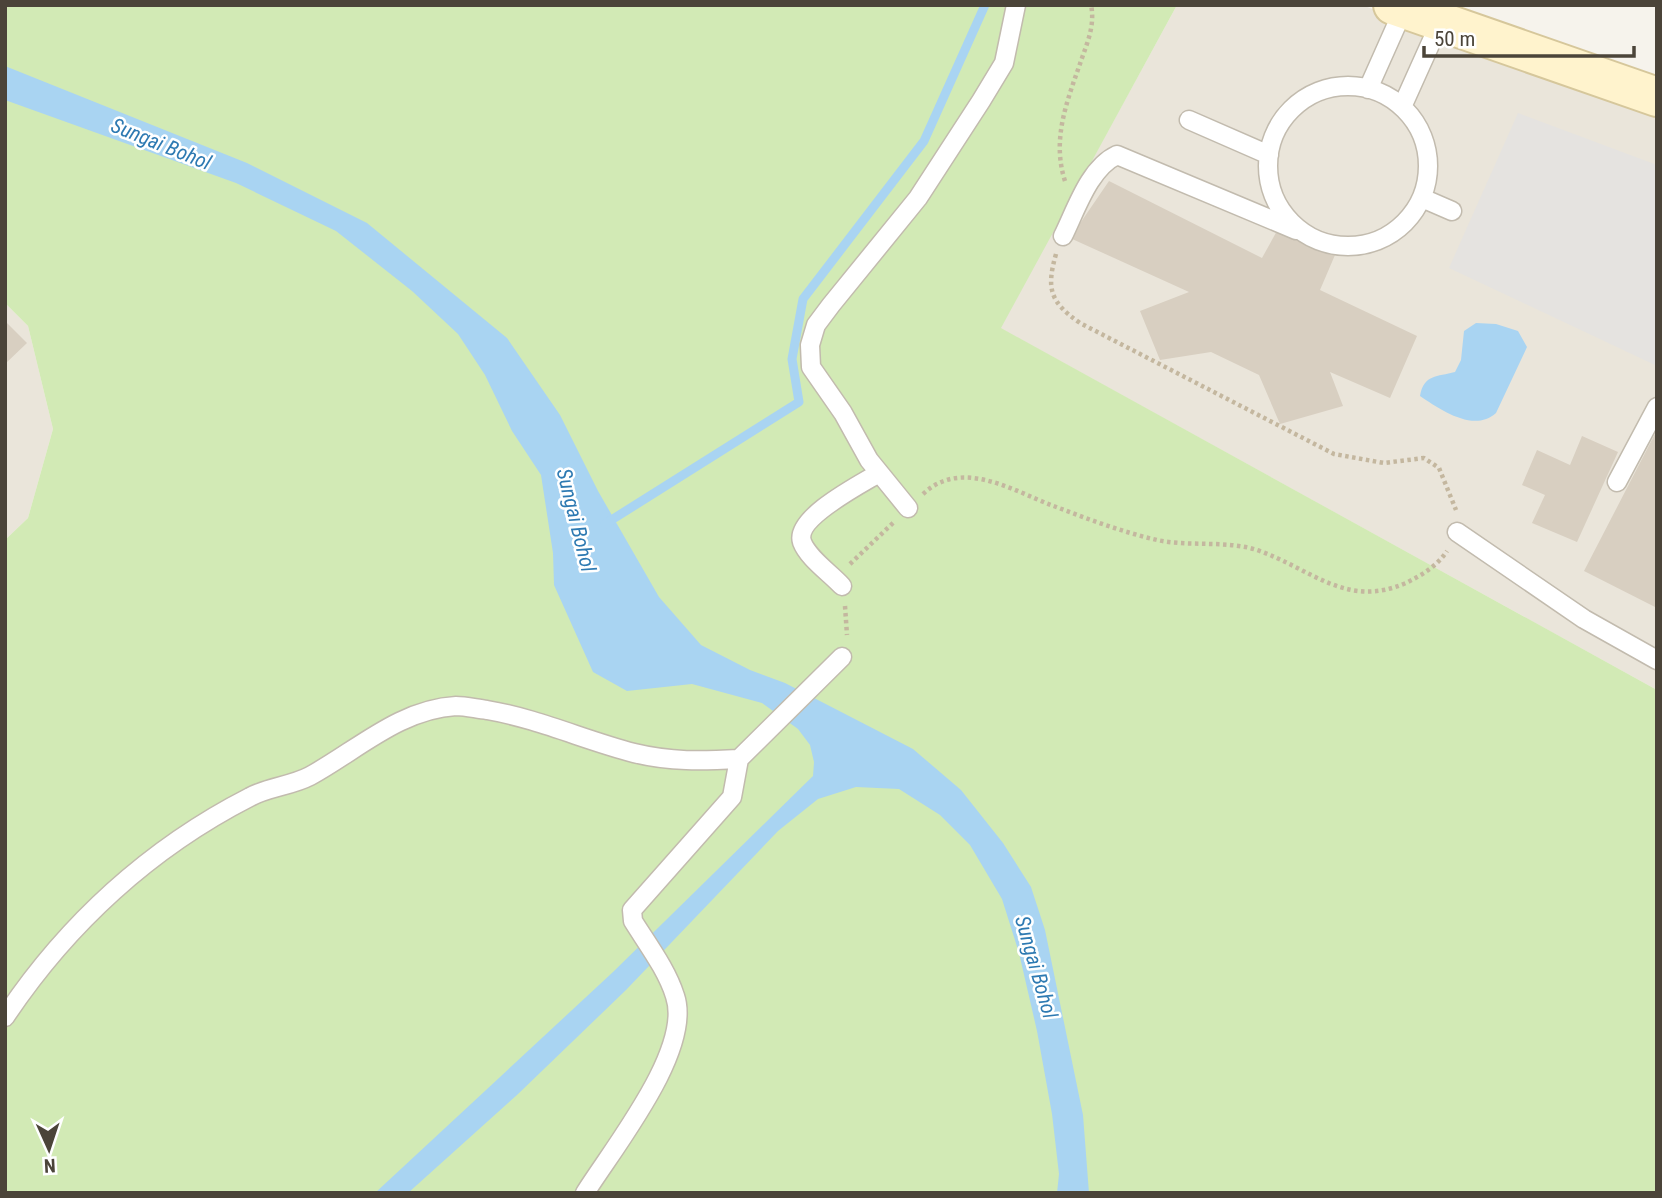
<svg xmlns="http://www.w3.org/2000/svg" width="1662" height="1198" font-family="'Roboto Condensed',sans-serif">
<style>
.residential{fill:#eae5da}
.green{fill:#d2eab5}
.parking{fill:#e5e3e0}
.water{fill:#a9d4f2}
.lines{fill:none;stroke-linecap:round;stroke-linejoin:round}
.stream{stroke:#a9d4f2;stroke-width:9}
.building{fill:#d8cfc1}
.lane-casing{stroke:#c2bbae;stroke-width:21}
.secondary-casing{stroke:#d6c79b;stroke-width:42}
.path{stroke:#c4b79f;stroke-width:4.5;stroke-dasharray:3.5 3.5;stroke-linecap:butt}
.lane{stroke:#fff;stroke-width:18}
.secondary{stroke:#fff3cd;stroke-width:38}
.labels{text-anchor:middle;stroke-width:5;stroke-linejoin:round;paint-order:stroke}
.water-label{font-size:21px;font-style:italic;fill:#2e7ab2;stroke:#fff}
</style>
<rect width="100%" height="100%" fill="#f6f3ec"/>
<path class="residential" d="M1177,5H1362L1657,118V690L1000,328Z
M5,303L28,326L53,429L28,518L5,540Z"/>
<path class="green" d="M5,5H1177L1001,328L1657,690V1193H5V540L28,518L53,429L28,326L5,303Z"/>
<path class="parking" d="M1518,113L1657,165L1655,365L1449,268Z"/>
<path class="water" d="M5,66L247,163L367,223L507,338L560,415L598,491L659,597L701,645L750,670L785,683L913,749L961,790L1003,843L1031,887L1045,930L1083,1115L1089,1193H1057L1059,1174L1052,1114L1037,1031L1019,953L1002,899L970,845L940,815L899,789L856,787L818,799L778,831L626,990L517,1095L408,1193H375L613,972L813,776L814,762L810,745L798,729L762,703L692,684L627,691L593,672L554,585L553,553L541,475L512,431L485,375L458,334L412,291L336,231L236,183L5,100Z
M1476,323L1496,324L1518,331L1527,347L1496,413C1474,433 1441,410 1420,396C1424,374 1437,377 1455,372L1461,360L1464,331Z"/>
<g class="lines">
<path class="stream" d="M605,524L799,402L792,359L803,299L924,141L985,5"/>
</g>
<path class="building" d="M1109,181L1262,258L1278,229L1335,255L1320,290L1417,336L1390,398L1330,372L1343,406L1280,424L1259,375L1211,352L1160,360L1140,311L1189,292L1070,238Z
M5,321L27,343L5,364Z
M1657,430V608L1584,571Z
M1582,436L1618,452L1577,542L1532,523L1545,495L1522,485L1537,450L1570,465Z"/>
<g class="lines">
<g class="lane-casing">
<path id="lane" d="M1268 166a80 80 0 1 1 160 0a80 80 0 1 1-160 0Z
M1368,89L1405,6
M1402,107L1442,18
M1189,120L1269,155
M1422,198L1452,211
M1063,236C1076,210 1089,168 1117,155L1296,230
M1617,482L1657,407
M908,508L869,460L843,413L811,367L810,345L816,325L831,305L918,198L981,101L1004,63L1016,5
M1457,532L1584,619L1657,660
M842,586C830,573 808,558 802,542C794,518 861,484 879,473
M5,1017C67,924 150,848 250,797C268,787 291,786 310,776C356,751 400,709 456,706C466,706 477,709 487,710C539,719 584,740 634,753C671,762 702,761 739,759
M585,1193C614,1147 693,1049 675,996C667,970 648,945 633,921L632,910L732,797L739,759L842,657"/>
</g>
<g class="secondary-casing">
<path id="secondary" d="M1393,5L1657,97"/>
</g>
<path class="path" d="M1065,181C1051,138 1068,99 1082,58C1088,41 1095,24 1091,5
M1056,254C1046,289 1050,302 1080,323L1334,454L1384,463L1424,458L1439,468L1456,510
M923,494C961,458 1012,490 1051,505C1085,518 1122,532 1157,540C1189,547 1226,540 1257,550C1312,569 1346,609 1406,583C1422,575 1437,566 1447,551
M850,564L894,522
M845,606L847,635"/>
<use href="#lane" class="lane"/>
<use href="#secondary" class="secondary"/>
</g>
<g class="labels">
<g class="water-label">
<text transform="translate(161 144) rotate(22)" y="7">Sungai Bohol</text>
<text transform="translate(576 520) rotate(76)" y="7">Sungai Bohol</text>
<text transform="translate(1036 967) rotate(74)" y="7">Sungai Bohol</text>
</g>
</g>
<rect width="1662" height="1198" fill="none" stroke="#4b4439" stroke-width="14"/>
<g transform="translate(49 1149) rotate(177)" stroke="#ffffff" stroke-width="5" paint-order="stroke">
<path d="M0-5L12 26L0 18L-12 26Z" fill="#4b4439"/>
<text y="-10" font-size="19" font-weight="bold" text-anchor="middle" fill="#4b4439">N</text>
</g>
<path d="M1424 46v10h210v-10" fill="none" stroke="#4b4439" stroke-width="3.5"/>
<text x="1434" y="46" font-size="21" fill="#4b4439" stroke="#ffffff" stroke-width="5" paint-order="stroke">50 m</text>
</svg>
